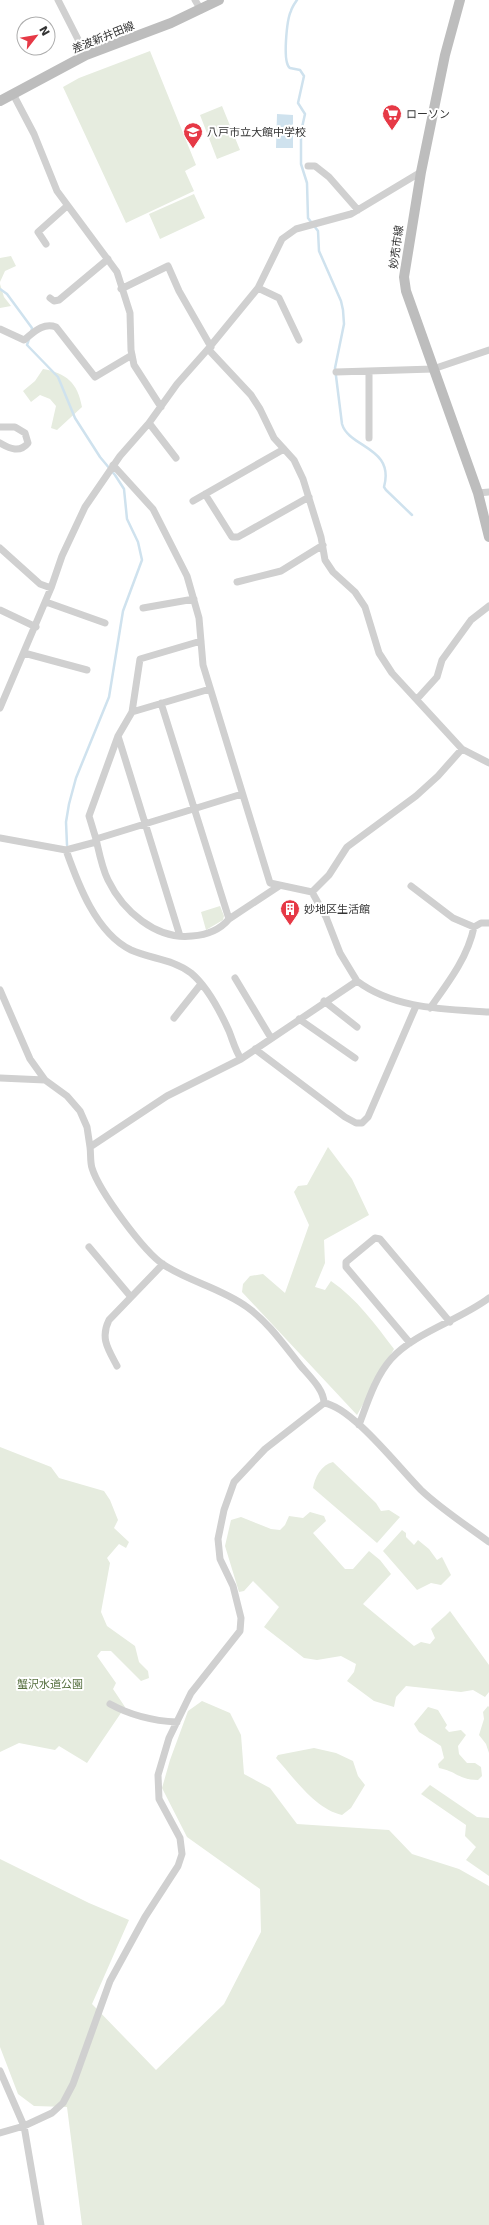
<svg xmlns="http://www.w3.org/2000/svg" width="489" height="2225" font-family="'DejaVu Sans','Noto Sans JP',sans-serif">
<style>
.green{fill:#e6ecdf}
.water{fill:#cfe2ee}
.lines{fill:none;stroke-linecap:round;stroke-linejoin:round}
.stream{stroke:#cfe2ee;stroke-width:2.5}
.minor{stroke:#d0d0d0;stroke-width:7}
.secondary{stroke:#bdbdbd;stroke-width:10}
.labels{text-anchor:middle;stroke-width:4;stroke-linejoin:round;paint-order:stroke}
.street-label{font-size:11px;fill:#333;stroke:#fff}
.poi-label{font-size:11px;fill:#333;stroke:#fff;text-anchor:start}
.park-label{font-size:11px;fill:#56703f;stroke:#fff}
</style>
<rect width="100%" height="100%" fill="#fff"/>
<path class="green" d="M150,51L196,165L185,171L194,191L126,223L63,87L79,78Z
M222,106L240,150L217,159L200,115Z
M194,194L205,218L160,239L149,214Z
M11,256L16,266L5,271L0,282V258Z
M0,284L4,297L11,306L0,308Z
M43,369C66,373 78,383 82,407L57,430L51,428L56,406L50,399L40,395L31,402L23,391L35,381Z
M220,906L224,916L223,920L206,930L201,912Z
M328,1147L352,1179L369,1215L324,1240L325,1263L315,1287L325,1290L331,1281C357,1299 375,1324 394,1349L357,1415L242,1292L243,1284L250,1276L263,1274L285,1293L309,1225L294,1192L298,1186L307,1185Z
M0,1447L51,1467L59,1478L104,1491L110,1500L118,1520L114,1528L129,1542L126,1548L119,1544L107,1558L110,1563L101,1612L107,1626L135,1646L139,1662L148,1671L149,1678L141,1681L111,1651H101L97,1656L116,1683L113,1689L125,1707L87,1763L59,1746L55,1750L19,1743L0,1752Z
M333,1462L376,1503L381,1511L389,1510L400,1517L377,1543L313,1488C315,1477 321,1465 333,1462Z
M310,1512L324,1516L326,1521L313,1533L345,1569H353L369,1551L380,1560L391,1574L363,1604L414,1646L421,1642L430,1644L435,1638L431,1629C437,1622 444,1618 450,1611L489,1665V1692L485,1697L473,1690L461,1692L406,1686L396,1697L394,1707L374,1701L347,1681L354,1672L356,1664L341,1656L317,1660L304,1658L264,1627L279,1607L253,1581L244,1591L239,1592L225,1546L231,1520L241,1517L271,1529L280,1530L285,1525L289,1516L303,1518Z
M402,1530L406,1533V1537L414,1545L418,1540L429,1549L437,1560L442,1557L451,1575L441,1585L431,1583L417,1590L383,1551Z
M202,1701L230,1713L241,1735L244,1774L270,1788L297,1824L389,1830L412,1854L459,1869L489,1886V2225H82L67,2107L34,2106L18,2094L0,2047V1859L89,1903L129,1920L92,2004L156,2070L224,2004L261,1932L260,1889L187,1837L162,1788L170,1760L188,1711Z
M488,1706L489,1707V1753L486,1744L479,1735L484,1719L483,1712Z
M428,1707L438,1710L447,1725L445,1728L449,1732L461,1730L466,1735L458,1746L459,1754L467,1763H475L481,1767L482,1776L478,1780C459,1780 456,1771 439,1768L438,1764L444,1758L441,1746L419,1732L414,1724Z
M314,1748L336,1753L353,1761L358,1776L365,1785L351,1808L342,1815C315,1809 294,1778 276,1758L278,1755Z
M430,1785L477,1817L489,1818V1876L466,1860L476,1847L465,1836L466,1825L421,1794Z"/>
<path class="water" d="M277,114L293,115V148H276Z"/>
<g class="lines">
<path class="stream" d="M297,0C295,3 292,7 291,11C287,19 282,63 290,68L300,70L304,76L298,103L305,114L301,132V164L307,183L308,218L318,231L319,251L341,301L343,310L344,324L335,368L342,424C349,448 395,447 384,487L386,490L412,515
M0,289L7,294L32,328L31,333
M29,339L27,345L58,377L75,418L100,457L115,475L124,489L127,519L138,542L142,560L123,611L109,697L76,778L69,804L66,822L67,845"/>
<path class="minor" d="M58,0L86,55
M195,0L201,10
M13,94L34,134L57,191L117,272L130,313L131,350L134,365L161,407
M308,166H315L329,177L358,210
M46,244L38,232L67,206
M258,288L279,298L299,340
M121,289L168,266L179,291L211,347
M50,298L54,301L59,300L108,259
M0,329L24,340C33,333 43,322 56,327L95,377L132,355
M208,349L251,395L260,409L274,438L294,460L303,479L321,537L325,560L333,572L355,592L365,607L379,653L392,673L462,749L489,763
M336,372L433,369L489,350
M149,423L176,458
M0,427H15L25,433L28,443C20,453 10,449 0,443
M369,438V371
M113,465L153,509L187,576L199,618L203,665L270,883L312,892L326,917L340,953L357,981
M478,493L489,492
M205,494L232,537H238L309,497
M193,501L284,449
M0,548L40,584L51,588
M237,582L281,571L323,545
M46,602L105,623
M143,608L194,599
M0,610L36,627
M24,653L87,670
M417,699L437,677L442,660L471,620L489,606
M161,703L229,919
M0,708L51,588L62,556L85,507L120,456L149,423L177,384L208,349L258,288L282,239L296,229L351,214L421,172
M132,712L210,689
M118,736L180,936
M242,794L96,839C99,852 102,868 108,880C123,911 156,940 192,936C206,935 219,931 229,919L279,886
M0,838L66,850C78,884 96,933 131,950C151,959 173,959 191,973C208,987 220,1011 229,1031C233,1041 235,1050 241,1059
M96,839L89,816L118,736L132,712L140,659L201,641
M66,850L96,842
M411,886L453,918L474,927
M312,892L329,875L347,847L416,796L438,776L462,749
M235,978L271,1038
M0,990L30,1059L45,1080L67,1096L80,1111L87,1127L90,1147L167,1096L241,1059L357,981C394,1009 444,1009 489,1012
M324,1001L357,1027
M430,1008C448,983 468,957 474,927L481,923H489
M174,1018L201,984
M299,1019L355,1058
M255,1049L345,1117L356,1123H362L368,1117L416,1006
M0,1078L45,1080
M90,1147C91,1154 90,1162 92,1168C99,1191 144,1252 164,1265C190,1282 221,1288 247,1307C268,1322 284,1345 300,1365C308,1375 324,1389 324,1403
M89,1247L131,1297
M410,1343L346,1267V1262L375,1238L380,1239L450,1322
M117,1366C108,1349 100,1338 109,1320L163,1264
M324,1403C352,1407 399,1468 421,1490C441,1509 466,1525 489,1542
M359,1425C367,1404 375,1377 391,1359C414,1333 460,1320 489,1298
M110,1704C130,1715 154,1721 177,1722
M0,2071L24,2126L41,2225
M0,2133L24,2126L52,2113L63,2103L73,2084L110,1981L145,1917L178,1866L182,1854L180,1838L159,1799L158,1775L169,1738L191,1693L240,1631L241,1618L233,1586L220,1559L218,1539L224,1510L234,1482L265,1449L324,1403"/>
<path class="secondary" d="M460,0L445,55L421,172L404,277L406,291L478,493L489,537
M0,101L86,55L171,23L219,0"/>
</g>
<defs>
<g id="supermarket-pin" transform="scale(1)"><path d="M0 17L-7.5 6A9.5 9.5 0 1 1 7.5 6Z" fill="#e63946" stroke="#fff"/><path d="M-6-5.5h2.5l.6 2H6L4.5 2H-2.5L-4.4-4H-6ZM-1.5 3.2a1.3 1.3 0 1 0 .1 0ZM3 3.2a1.3 1.3 0 1 0 .1 0Z" fill="#fff"/></g>
<g id="school-pin" transform="scale(1)"><path d="M0 17L-7.5 6A9.5 9.5 0 1 1 7.5 6Z" fill="#e63946" stroke="#fff"/><path d="M0-5L7-2L0 1L-7-2ZM-4 1L0 2.5L4 1V4Q0 6-4 4Z" fill="#fff"/></g>
<g id="building-pin" transform="scale(1)"><path d="M0 17L-7.5 6A9.5 9.5 0 1 1 7.5 6Z" fill="#e63946" stroke="#fff"/><path d="M-4-6H4V6H1V3H-1V6H-4ZM-2.5-4.3h1.7v1.8h-1.7ZM.8-4.3h1.7v1.8H.8ZM-2.5-1h1.7V.8h-1.7ZM.8-1h1.7V.8H.8Z" fill="#fff"/></g>
</defs>
<g fill-rule="evenodd">
<use href="#supermarket-pin" x="392" y="114"/>
<use href="#school-pin" x="193" y="132"/>
<use href="#building-pin" x="290" y="909"/>
</g>
<g class="labels">
<g class="street-label">
<text transform="translate(103 37) rotate(-22)" y="4">差波新井田線</text>
<text transform="translate(396 247) rotate(-82)" y="4">妙売市線</text>
</g>
<g class="poi-label">
<text x="406" y="118">ローソン</text>
<text x="207" y="136">八戸市立大館中学校</text>
<text x="304" y="913">妙地区生活館</text>
</g>
<g class="park-label">
<text x="50" y="1688">蟹沢水道公園</text>
</g>
</g>
<g transform="translate(36 36) rotate(59)"><circle r="19" fill="#ffffff" stroke="#adadad"/>
<path d="M0-3L7 15L0 10L-7 15Z" fill="#e63946"/>
<text y="-6" font-size="11" font-weight="bold" text-anchor="middle" fill="#333333">N</text>
</g>
</svg>
